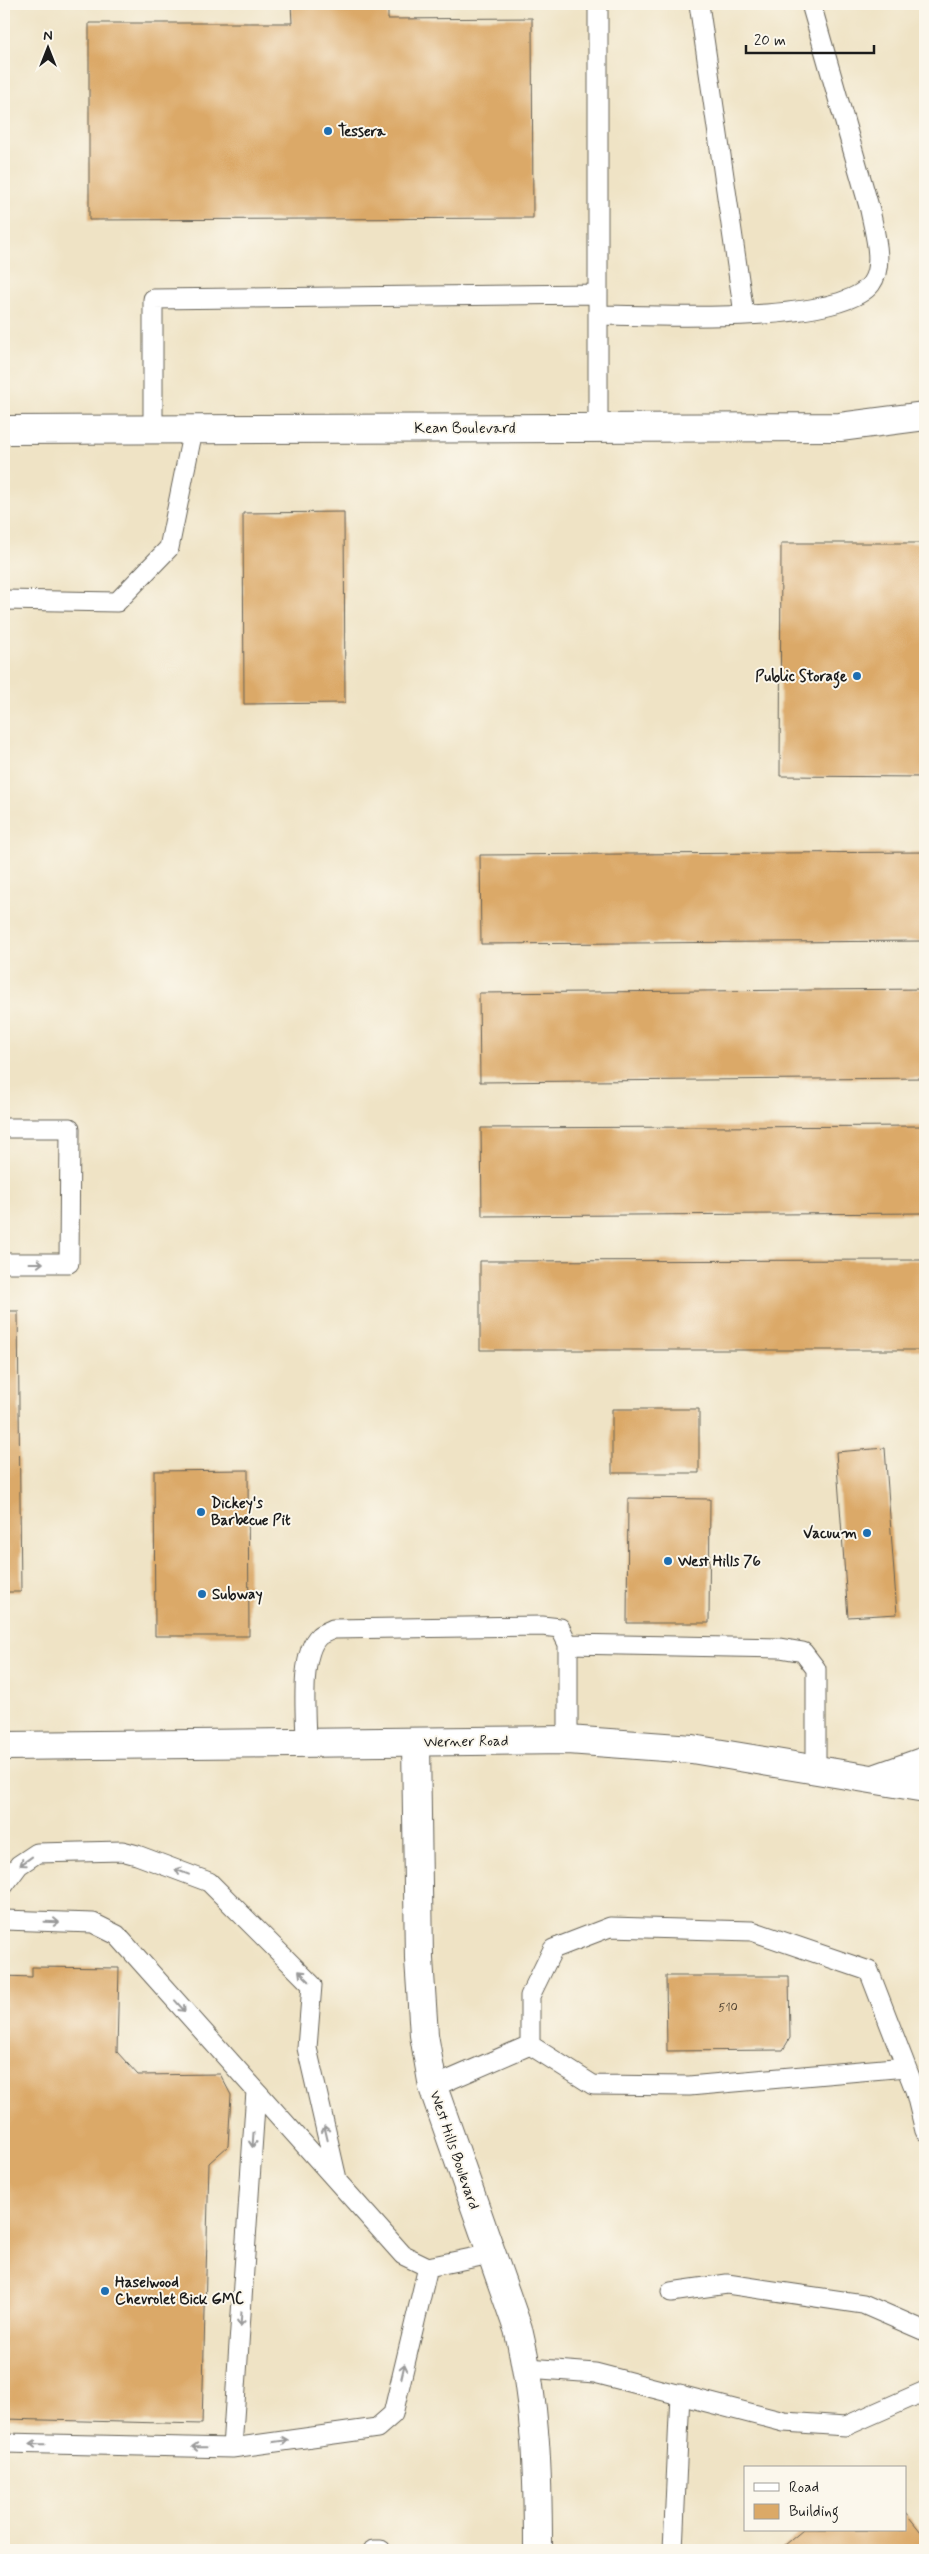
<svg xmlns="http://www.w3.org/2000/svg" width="929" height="2554" font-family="Mynerve,sans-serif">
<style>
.building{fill:#dba967}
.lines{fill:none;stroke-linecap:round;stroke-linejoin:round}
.service-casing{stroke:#666257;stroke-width:21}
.minor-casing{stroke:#666257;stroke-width:30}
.tertiary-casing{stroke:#666257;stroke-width:30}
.primary-casing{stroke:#666257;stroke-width:30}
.service{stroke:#fff;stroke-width:19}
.minor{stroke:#fff;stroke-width:28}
.tertiary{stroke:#fff;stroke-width:28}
.primary{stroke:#fff;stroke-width:28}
.oneway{stroke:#999}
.poi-dot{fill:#1f6fb2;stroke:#fbf7ec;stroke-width:2}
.labels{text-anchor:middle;stroke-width:4;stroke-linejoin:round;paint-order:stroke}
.number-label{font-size:12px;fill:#4c3f2f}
.poi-label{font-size:15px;font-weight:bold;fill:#1c1c1c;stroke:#fbf7ec;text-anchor:start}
.street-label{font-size:15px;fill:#1c1c1c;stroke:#fbf7ec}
</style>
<rect width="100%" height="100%" fill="#fbf7ec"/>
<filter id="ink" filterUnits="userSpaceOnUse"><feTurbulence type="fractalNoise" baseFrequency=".02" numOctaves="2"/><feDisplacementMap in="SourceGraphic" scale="10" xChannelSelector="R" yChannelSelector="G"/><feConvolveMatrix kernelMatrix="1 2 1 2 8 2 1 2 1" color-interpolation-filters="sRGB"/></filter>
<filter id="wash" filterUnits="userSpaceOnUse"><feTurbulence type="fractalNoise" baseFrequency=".0096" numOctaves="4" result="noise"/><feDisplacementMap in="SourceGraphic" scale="20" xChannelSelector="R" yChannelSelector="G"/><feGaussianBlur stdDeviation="1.12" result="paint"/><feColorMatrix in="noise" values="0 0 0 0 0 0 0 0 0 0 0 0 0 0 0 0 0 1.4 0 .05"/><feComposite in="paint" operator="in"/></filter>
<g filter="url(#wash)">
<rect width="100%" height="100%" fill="#efe3c5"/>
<g id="blocks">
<path class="building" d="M291,4H388V19L532,18L533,218L89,220V23H292Z
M344,512L345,703L244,704L243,513Z
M781,543H925V777L780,776Z
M925,852V941L481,944L480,855Z
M925,989V1078L480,1082L479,993Z
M925,1126V1213L482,1216L481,1128Z
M925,1260V1350H480V1261Z
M4,1311H18L21,1592H4Z
M612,1409H699V1473H612Z
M885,1448L897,1614L848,1617L836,1452Z
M248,1470L249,1636H155L154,1471Z
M628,1498L710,1499L709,1623H627Z
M32,1967L119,1968L117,2052L138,2075L220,2074L231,2095L228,2146L209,2163L202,2424L4,2419V1976L32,1977Z
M666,1976H789L790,2038L783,2050L667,2051Z
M905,2512L925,2537V2550H779L803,2530H905Z"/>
</g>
</g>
<g filter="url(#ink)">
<use href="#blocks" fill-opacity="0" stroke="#666257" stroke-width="1"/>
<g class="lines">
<g class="service-casing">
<path id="service" d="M699,4L744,314
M598,315C652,315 839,326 871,284C885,265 874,231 870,210L811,4
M598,427V4
M153,430V299L598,294
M4,600L117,602L169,548L193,430
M4,1128H70L69,1263H4
M568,1644V1740
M306,1743C306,1717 299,1655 319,1636C323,1633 329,1631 333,1629L542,1626L560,1628L568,1644L780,1648L803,1652L816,1669V1769
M4,1885L19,1865L37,1853L122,1851L137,1855L209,1882L312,1985L307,2048L337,2179
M4,1920L93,1923L117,1935L403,2255L428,2267L491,2254
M530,2045L593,2085L689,2086L906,2067
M433,2087L530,2045V1996L553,1949L610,1927L752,1931L869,1971L915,2090L925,2131
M671,2292L727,2284L863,2304L925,2331
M528,2368L595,2373L784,2422L846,2426L925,2391
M4,2443L232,2448L256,2091
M232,2448L377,2428L393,2414L428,2267
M373,2550H381
M673,2550L680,2394"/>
</g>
<g class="minor-casing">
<path id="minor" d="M416,1742L419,1959L424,2035L433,2087L518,2329C536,2402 538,2475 538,2550"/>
</g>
<g class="tertiary-casing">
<path id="tertiary" d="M4,430L840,427L925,416"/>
</g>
<g class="primary-casing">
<path id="primary" d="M4,1746L568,1740L692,1749L925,1788
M877,1778L925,1761"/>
</g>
<use href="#service" class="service"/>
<use href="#minor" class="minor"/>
<use href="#tertiary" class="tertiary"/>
<use href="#primary" class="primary"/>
</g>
<defs><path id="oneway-shaft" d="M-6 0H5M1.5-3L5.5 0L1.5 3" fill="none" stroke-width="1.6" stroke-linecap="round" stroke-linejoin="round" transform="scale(1.25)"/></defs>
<g class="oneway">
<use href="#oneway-shaft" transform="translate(36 1263)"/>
<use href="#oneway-shaft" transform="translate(26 1861) rotate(144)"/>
<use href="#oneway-shaft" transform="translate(182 1872) rotate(-159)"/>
<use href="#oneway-shaft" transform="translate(52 1922) rotate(2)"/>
<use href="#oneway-shaft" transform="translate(304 1976) rotate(-135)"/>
<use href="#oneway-shaft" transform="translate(180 2006) rotate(48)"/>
<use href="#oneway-shaft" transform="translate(326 2133) rotate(-103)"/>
<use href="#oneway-shaft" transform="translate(253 2140) rotate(94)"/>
<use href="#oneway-shaft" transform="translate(241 2319) rotate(94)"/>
<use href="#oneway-shaft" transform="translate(403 2371) rotate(-77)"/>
<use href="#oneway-shaft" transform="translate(281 2441) rotate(-8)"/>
<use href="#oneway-shaft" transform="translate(37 2444) rotate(-179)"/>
<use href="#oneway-shaft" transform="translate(199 2447) rotate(-179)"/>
</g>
</g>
<g class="poi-dot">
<circle cx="328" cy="131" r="5"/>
<circle cx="857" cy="676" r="5"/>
<circle cx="201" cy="1512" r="5"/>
<circle cx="867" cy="1533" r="5"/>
<circle cx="668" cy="1561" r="5"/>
<circle cx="202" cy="1594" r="5"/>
<circle cx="105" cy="2291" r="5"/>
</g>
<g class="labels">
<g class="number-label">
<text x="728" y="2011">510</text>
</g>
<g class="poi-label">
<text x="338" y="136">Tessera</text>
<text x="847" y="681" text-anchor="end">Public Storage</text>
<text x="211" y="1508">Dickey's<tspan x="211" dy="17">Barbecue Pit</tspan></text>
<text x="857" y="1538" text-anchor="end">Vacuum</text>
<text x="678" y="1566">West Hills 76</text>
<text x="212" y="1599">Subway</text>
<text x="115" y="2287">Haselwood<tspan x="115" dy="17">Chevrolet Bick GMC</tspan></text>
</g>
<g class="street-label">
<text x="465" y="433">Kean Boulevard</text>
<text transform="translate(466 1741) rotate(-1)" y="5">Werner Road</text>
<text transform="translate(455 2150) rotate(71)" y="5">West Hills Boulevard</text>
</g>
</g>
<rect width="929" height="2554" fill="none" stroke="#fbf7ec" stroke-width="20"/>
<rect x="744" y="2466" width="162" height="65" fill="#fbf7ec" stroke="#a29f99"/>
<rect x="754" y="2483" width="25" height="8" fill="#ffffff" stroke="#a29f99"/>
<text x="789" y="2492" font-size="15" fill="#1c1c1c">Road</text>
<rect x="754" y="2504" width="25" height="15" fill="#dba967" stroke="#a29f99"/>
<text x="789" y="2516" font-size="15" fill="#1c1c1c">Building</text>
<g transform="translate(48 48)" stroke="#fbf7ec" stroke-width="4" paint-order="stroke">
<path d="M0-4L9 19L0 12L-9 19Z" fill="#1c1c1c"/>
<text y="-8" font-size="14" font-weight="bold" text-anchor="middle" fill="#1c1c1c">N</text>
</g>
<path d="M746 45v8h128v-8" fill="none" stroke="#1c1c1c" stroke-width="2.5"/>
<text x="754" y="45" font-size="15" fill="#1c1c1c" stroke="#fbf7ec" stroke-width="4" paint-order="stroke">20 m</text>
</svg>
